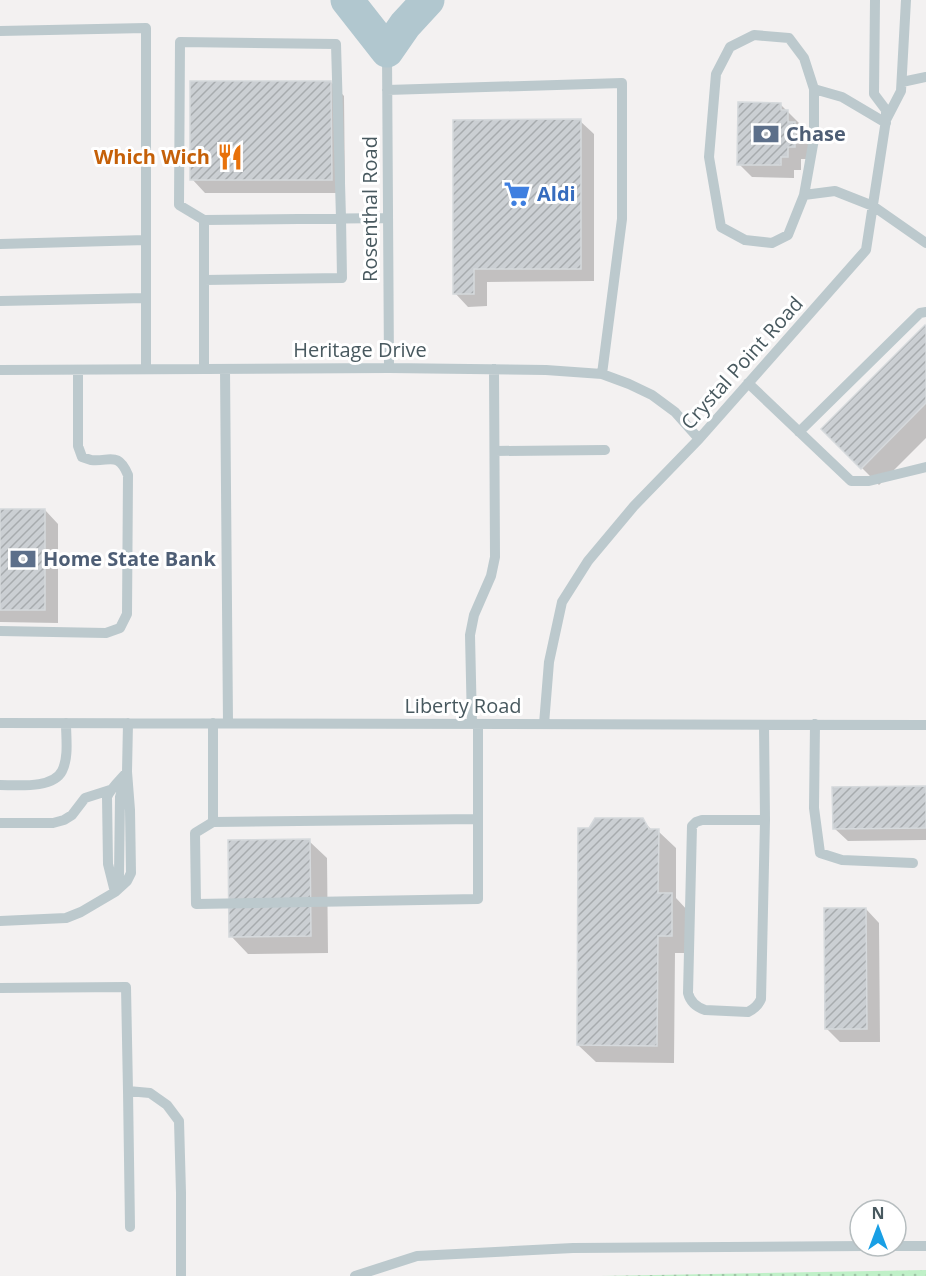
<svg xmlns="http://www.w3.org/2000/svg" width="926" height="1276" font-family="'Open Sans',sans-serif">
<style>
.park{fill:url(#park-dots)}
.shadow{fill:#0003}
.building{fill:url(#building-hatch);stroke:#d5d9dc;stroke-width:1.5}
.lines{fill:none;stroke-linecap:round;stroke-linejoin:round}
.lane{stroke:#bcc9cd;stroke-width:10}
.primary{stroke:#b1c7cf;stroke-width:33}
.labels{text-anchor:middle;stroke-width:6;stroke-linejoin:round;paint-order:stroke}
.service-label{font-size:20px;font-weight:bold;fill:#4e5e75;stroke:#fff;text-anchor:start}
.food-label{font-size:20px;font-weight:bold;fill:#c56008;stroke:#fff;text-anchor:end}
.shop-label{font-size:20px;font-weight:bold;fill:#366cbe;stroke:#fff;text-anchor:start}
.street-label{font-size:20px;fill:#48595f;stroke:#fff}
</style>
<defs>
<pattern id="park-dots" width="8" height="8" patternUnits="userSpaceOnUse" patternTransform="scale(1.5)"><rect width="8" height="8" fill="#c0f0c8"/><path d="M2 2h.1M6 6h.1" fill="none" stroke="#9ec5a6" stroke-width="1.8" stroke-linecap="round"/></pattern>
<pattern id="building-hatch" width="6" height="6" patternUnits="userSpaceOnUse" patternTransform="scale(1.5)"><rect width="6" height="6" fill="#cbcfd3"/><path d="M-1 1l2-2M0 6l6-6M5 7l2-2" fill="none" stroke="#a7abae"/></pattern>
</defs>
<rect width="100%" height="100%" fill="#f3f1f1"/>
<path class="park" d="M926,1270V1276H601Z"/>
<path class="shadow" d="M331,82L344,96L345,193H205L192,179Z
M780,104L801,125V130L808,137V159H801V170H794V178L752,177L739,164Z
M580,121L594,134V281L487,282V306L468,307L455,293Z
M926,329V438L879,485L823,429Z
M0,510H45L58,524V623L0,622Z
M926,788V840L848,841L834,828Z
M642,820L653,831H658L676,848V898L689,912V953H675L674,1063L596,1062L578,1045L590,829Z
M309,841L327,858L328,953L248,954L231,936Z
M866,909L879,923L880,1042H840L826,1028Z"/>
<path class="building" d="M190,81H331L332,180H190Z
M738,102L781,103V110H788V122H795V147H788V157H781V165H737Z
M581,119V269H474V294H453V120Z
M925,325L926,327V403L861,469L821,429Z
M0,509H45V610H0Z
M926,786V828L833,829L832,787Z
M595,818H643L649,829H659L658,893H672V936H658L657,1046L577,1045L578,828H589Z
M310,839L311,936L229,937L228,840Z
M824,908H866L867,1029H825Z"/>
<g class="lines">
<path class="lane" d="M0,31L146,28V369
M387,54L389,368
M902,82L926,77
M814,89V139L804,195L788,235L772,243L745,240L721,227L709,157L716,74L730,47L754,35L789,38L804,58L814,89L842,97L886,123
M387,90L622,83V219L602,374
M886,120L901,91L906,0
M804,195L835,191L873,206L926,243
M204,220L179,205L180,42L336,44L341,218L342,278L204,280
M0,244L146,240
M0,301L146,298
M204,369V220L388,218
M225,369L228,723
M0,370L389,368L546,370L602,374L629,384L652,395L675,412L699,439
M748,383L851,481H869L926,467
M799,432L920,313L926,312
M495,451L605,450
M0,631L106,633L120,628L127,614L128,475C118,451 110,462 91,460C88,459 85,458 82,457L78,446V370
M0,723L926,725
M472,724L470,635L474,615L491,576L495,557L494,369
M478,724V899L196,904L195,833L213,822L478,819
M544,724L549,662L562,602L588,561L634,506L699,439L866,250L886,120V110L874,94L875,0
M815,724L814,808L820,853L842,860L913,863
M764,725L765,820L761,999C758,1006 754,1009 748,1012L705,1010C696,1007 690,1001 688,993L692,826L696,822L702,820H765
M0,785C17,785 53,789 62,771C69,757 66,738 66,723
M213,822V723
M0,823H53L64,820L72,815L85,798L110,790
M115,890L119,875L120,797L125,778
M115,892L108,864L107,797C111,788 120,780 127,772
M0,921L66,918L81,912L115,892L127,881L131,873L130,810L127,772L128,723
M0,988L126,987L128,1091L150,1093L167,1105L179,1121L181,1193V1276
M128,1091L130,1227
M896,1246H926
M355,1276L417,1256L573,1248L865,1246"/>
<path class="primary" d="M347,0L387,51L405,25L428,0"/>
</g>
<defs>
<g id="bank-bare" transform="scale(2.07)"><path d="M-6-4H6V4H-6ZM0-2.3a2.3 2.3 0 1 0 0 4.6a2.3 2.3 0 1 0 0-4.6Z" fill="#5c6f8a" stroke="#fff" stroke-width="2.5" paint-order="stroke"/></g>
<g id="restaurant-bare" transform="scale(2.07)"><path d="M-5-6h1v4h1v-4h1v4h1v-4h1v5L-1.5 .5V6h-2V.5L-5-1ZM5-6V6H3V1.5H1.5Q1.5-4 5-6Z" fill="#e8710a" stroke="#fff" stroke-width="2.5" paint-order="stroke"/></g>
<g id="supermarket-bare" transform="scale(2.07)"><path d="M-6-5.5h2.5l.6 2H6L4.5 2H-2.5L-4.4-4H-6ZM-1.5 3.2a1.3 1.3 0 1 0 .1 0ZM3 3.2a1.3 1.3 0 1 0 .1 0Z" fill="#3f7fe0" stroke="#fff" stroke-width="2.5" paint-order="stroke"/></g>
</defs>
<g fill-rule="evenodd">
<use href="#bank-bare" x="766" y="134"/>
<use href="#restaurant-bare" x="230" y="157"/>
<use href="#supermarket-bare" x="517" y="194"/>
<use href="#bank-bare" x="23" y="559"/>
</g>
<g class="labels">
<g class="service-label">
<text x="786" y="141">Chase</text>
<text x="43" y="566">Home State Bank</text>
</g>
<g class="food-label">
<text x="210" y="164">Which Wich</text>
</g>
<g class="shop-label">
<text x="537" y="201">Aldi</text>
</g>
<g class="street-label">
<text transform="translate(370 209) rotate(-90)" y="7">Rosenthal Road</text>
<text x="360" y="357">Heritage Drive</text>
<text transform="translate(742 363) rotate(-48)" y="7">Crystal Point Road</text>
<text x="463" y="713">Liberty Road</text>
</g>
</g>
<g transform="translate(878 1228)"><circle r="28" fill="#ffffff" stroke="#b6bdbf" stroke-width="1.5"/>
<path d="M0-4.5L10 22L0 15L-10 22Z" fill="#199fe5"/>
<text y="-9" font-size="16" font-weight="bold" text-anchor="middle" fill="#48595f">N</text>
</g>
</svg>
